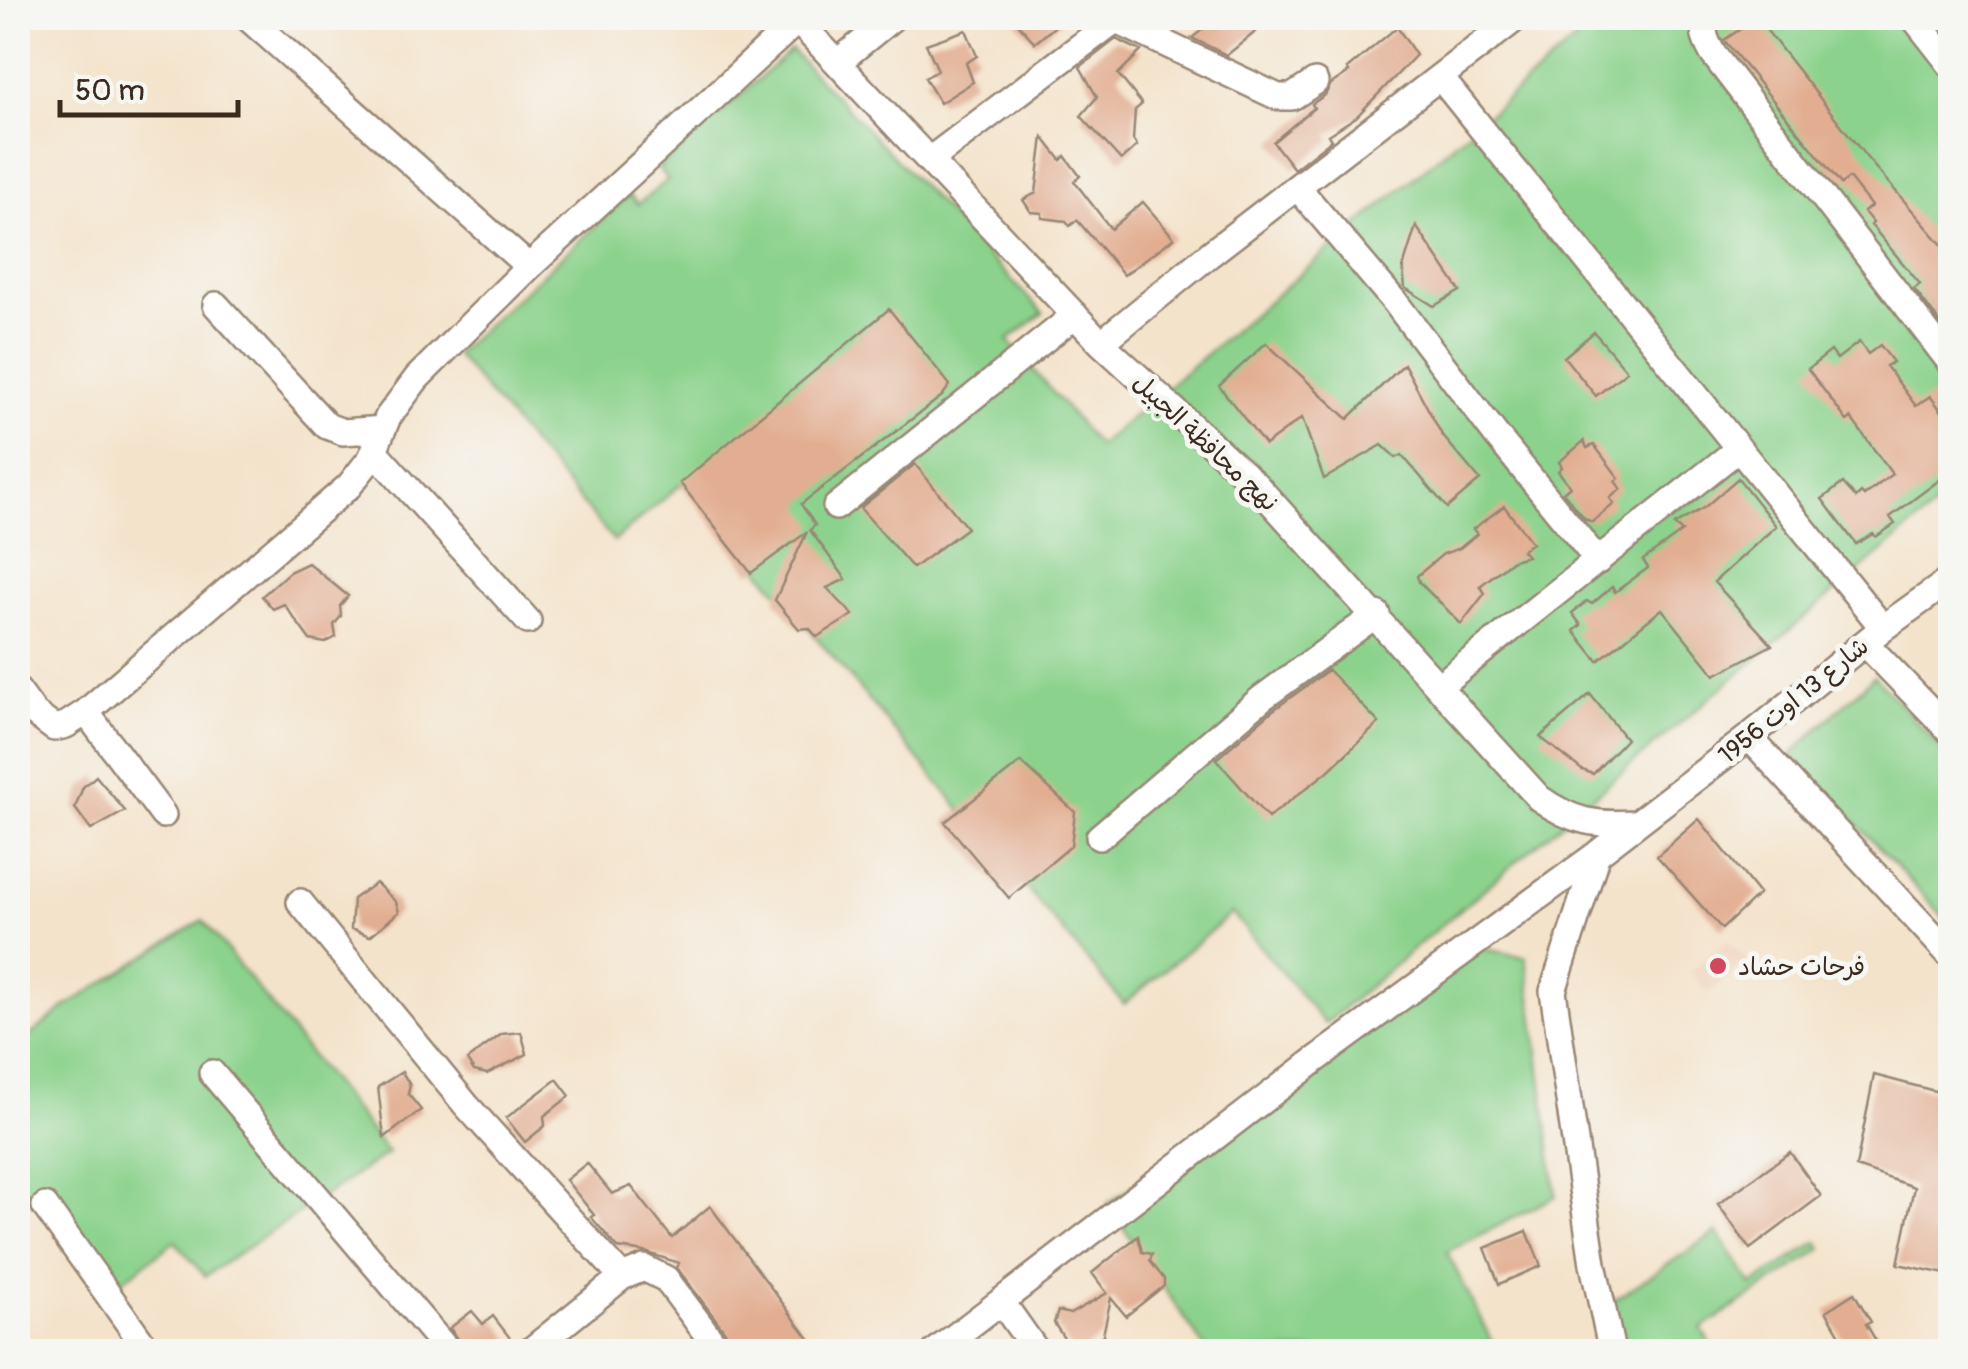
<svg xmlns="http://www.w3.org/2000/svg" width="1968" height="1369" font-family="Pangolin,'Playpen Sans Arabic',sans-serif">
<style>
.built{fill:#f0d5bc}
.green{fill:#8bd28c;stroke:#637e55;stroke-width:2.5}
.building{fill:#e2ad91}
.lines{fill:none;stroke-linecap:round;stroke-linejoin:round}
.minor-casing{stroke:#988674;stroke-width:30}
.minor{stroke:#fff;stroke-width:25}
.poi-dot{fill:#d1495b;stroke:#f6f6f2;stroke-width:4}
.labels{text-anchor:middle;stroke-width:10;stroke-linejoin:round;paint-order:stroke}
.street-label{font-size:25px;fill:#3b2a1e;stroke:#f6f6f2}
.poi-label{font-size:25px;fill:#3b2a1e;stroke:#f6f6f2;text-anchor:start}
</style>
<rect width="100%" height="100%" fill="#f6f6f2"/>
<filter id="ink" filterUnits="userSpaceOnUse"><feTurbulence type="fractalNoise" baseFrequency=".01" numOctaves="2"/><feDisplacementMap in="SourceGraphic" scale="20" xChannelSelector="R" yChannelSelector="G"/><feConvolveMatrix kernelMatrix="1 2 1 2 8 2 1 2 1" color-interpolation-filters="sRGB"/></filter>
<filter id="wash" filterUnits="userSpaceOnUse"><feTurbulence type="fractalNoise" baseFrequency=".0048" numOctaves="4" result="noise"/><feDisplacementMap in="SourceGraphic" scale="40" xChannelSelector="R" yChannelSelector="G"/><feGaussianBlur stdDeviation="2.25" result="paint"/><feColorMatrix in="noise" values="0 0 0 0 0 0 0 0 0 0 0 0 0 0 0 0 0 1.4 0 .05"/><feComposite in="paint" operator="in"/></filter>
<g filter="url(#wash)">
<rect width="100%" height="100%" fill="#f4e3cb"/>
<path class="built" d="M1728,941L1746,960L1709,993L1690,972Z"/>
<path class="green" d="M1602,18H1950V494L1325,1024L1232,913L1124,1004L685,481L614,541L455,354L629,195L638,204L668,180L658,168L791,50L1043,313L1008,340L1098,446Z
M1874,676L1950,758V924L1792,754Z
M203,920L388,1153L205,1276L175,1241L119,1283L43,1184L26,1195L18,1183V1045L67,1006Z
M1480,948L1526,957L1556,1196L1447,1252L1491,1340L1506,1351H1207L1107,1204Z
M1717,1232L1752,1285L1817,1242L1822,1249L1701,1329L1715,1351H1626L1611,1302Z"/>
<g id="blocks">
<path class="building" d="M1013,18H1065L1035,43Z
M1217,18H1250L1259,29L1227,55L1192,38Z
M1757,18L1867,158L1950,254V336L1914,289L1920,284L1871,225L1873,223L1864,212L1871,206L1849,178L1841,184L1724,40Z
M1397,27L1416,55L1356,117L1328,135L1331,140L1294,169L1273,142L1314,108L1312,104L1325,95L1331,84L1349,72L1347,69Z
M966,30L977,56L966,63L973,82L940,103L925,78L938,70L926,44Z
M1116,39L1141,51L1118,74L1142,104L1135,110L1133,140L1137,146L1121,160L1081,116L1097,97L1080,67Z
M1043,137L1061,160L1065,156L1080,176L1074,181L1111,229L1143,202L1174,238L1124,275L1077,220L1070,226L1066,221L1042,218V213L1031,212L1023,200L1036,193Z
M1416,226L1460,291L1434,306L1405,288L1403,267Z
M889,309L950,385L942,396L801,504L815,525L810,530L846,579L827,588L853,615L817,637L809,628L799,629L775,600L807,532L751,573L680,483Z
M1594,332L1627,371L1596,396L1564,357Z
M1859,342L1868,354L1880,345L1893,362L1886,366L1916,406L1930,396L1950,422V472L1890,517L1895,524L1876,537L1873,534L1856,544L1822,499L1843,483L1856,498L1861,493L1864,496L1892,474L1851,418L1847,421L1808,369L1831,351L1837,359Z
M1266,343L1348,419L1404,364L1442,435L1480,480L1447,508L1402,455L1396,458L1382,445L1324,479L1302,418L1265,445L1219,386Z
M1584,441L1587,448L1594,445L1619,478L1615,481L1621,489L1610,498L1614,504L1592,522L1585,519L1563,492L1570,486L1558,471L1562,467L1559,462Z
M915,464L967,528L913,568L860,508Z
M1738,478L1776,526L1714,582L1772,645L1715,675L1662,609L1598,661L1574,631L1581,625L1572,613L1587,601L1592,604L1612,587L1615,592L1648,568L1643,560L1682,532L1674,525L1705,507Z
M1504,506L1532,543L1522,550L1527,556L1513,560L1480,586L1485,593L1461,624L1419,582L1417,576L1443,554L1460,548L1477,534L1473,529Z
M308,563L348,596L340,606L341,616L334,625L336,637L325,643L310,640L284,604L273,609L262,596L289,572Z
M1328,670L1379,723L1327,772L1268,818L1216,759L1272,711Z
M1590,694L1626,739L1593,774L1582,770L1540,737Z
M1021,762L1075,812L1071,846L1009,898L945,822Z
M96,776L125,811L91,830L75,808L83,787Z
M1699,819L1759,894L1722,929L1657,856Z
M376,883L396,902L399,912L370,936L351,929L353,899Z
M521,1032L527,1054L487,1074L474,1071L467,1060L502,1034Z
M402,1072L410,1085L408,1094L421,1110L384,1138L378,1087Z
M1874,1075L1950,1095V1275L1898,1264L1914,1187L1856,1167Z
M557,1079L570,1096L544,1116L545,1126L525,1142L506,1118Z
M1790,1152L1821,1196L1750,1249L1718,1204Z
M587,1163L612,1194L631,1186L672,1238L710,1206L819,1352H736L733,1342L677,1268L679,1263L645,1252L618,1248L591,1217L594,1215L566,1180Z
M1527,1231L1541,1266L1499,1284L1485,1248Z
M1138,1236L1142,1252L1152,1254L1150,1261L1164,1279V1286L1126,1316L1111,1298L1103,1335L1082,1352H1073L1054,1323L1058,1311L1070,1314L1107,1293L1092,1273Z
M1854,1293L1871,1322L1866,1324L1883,1352H1850L1826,1311Z
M472,1311L483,1324L493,1316L510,1338L493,1352H465L450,1328Z"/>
</g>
</g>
<g filter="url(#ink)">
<use href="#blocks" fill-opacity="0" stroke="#988674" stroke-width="2.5"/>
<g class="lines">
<g class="minor-casing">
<path id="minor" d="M248,18L529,267
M795,18L1101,343L1255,484L1539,798C1574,823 1595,825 1636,823
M1708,18C1700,31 1706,41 1713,54L1950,362
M1914,18L1950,64
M838,62L892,18
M1440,77L1883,628
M931,159L1115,20L1278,97H1292L1315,82
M1298,188L1395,302L1496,435L1598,561
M216,305L327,426L343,432L383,429
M1101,343L1210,254L1516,18
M374,451L528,621
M836,507L1075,315
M1865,643L1950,731
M1440,685L1737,450
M18,691L34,713L54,728L66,725L86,712L349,486L371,458L388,417L417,378L529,267L797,21
M86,712L163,815
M1749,737L1950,955
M1099,837L1262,698L1377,614
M1597,854L1553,991L1593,1264L1612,1352
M300,902L466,1105L622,1277
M212,1073L449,1352
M45,1206L149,1352
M1001,1301L1037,1352
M529,1352L622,1277L644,1268L666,1279L720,1352
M935,1352L1314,1061L1597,854L1749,737L1883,628L1950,580"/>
</g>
<use href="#minor" class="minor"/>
</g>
</g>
<circle class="poi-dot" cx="1718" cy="966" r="10"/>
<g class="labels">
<g class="street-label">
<text transform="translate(1206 442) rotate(43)" y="9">نهج محافظة الجبيل</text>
<text transform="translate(1793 700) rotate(-39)" y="9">شارع 13 اوت 1956</text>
</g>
<g class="poi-label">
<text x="1738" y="975">فرحات حشاد</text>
</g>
</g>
<rect width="1968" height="1369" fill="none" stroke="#f6f6f2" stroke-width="60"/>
<path d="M60 100v15h178v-15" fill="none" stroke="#3b2a1e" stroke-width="5"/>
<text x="75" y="100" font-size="30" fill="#3b2a1e" stroke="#f6f6f2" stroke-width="8" paint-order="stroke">50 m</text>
</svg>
